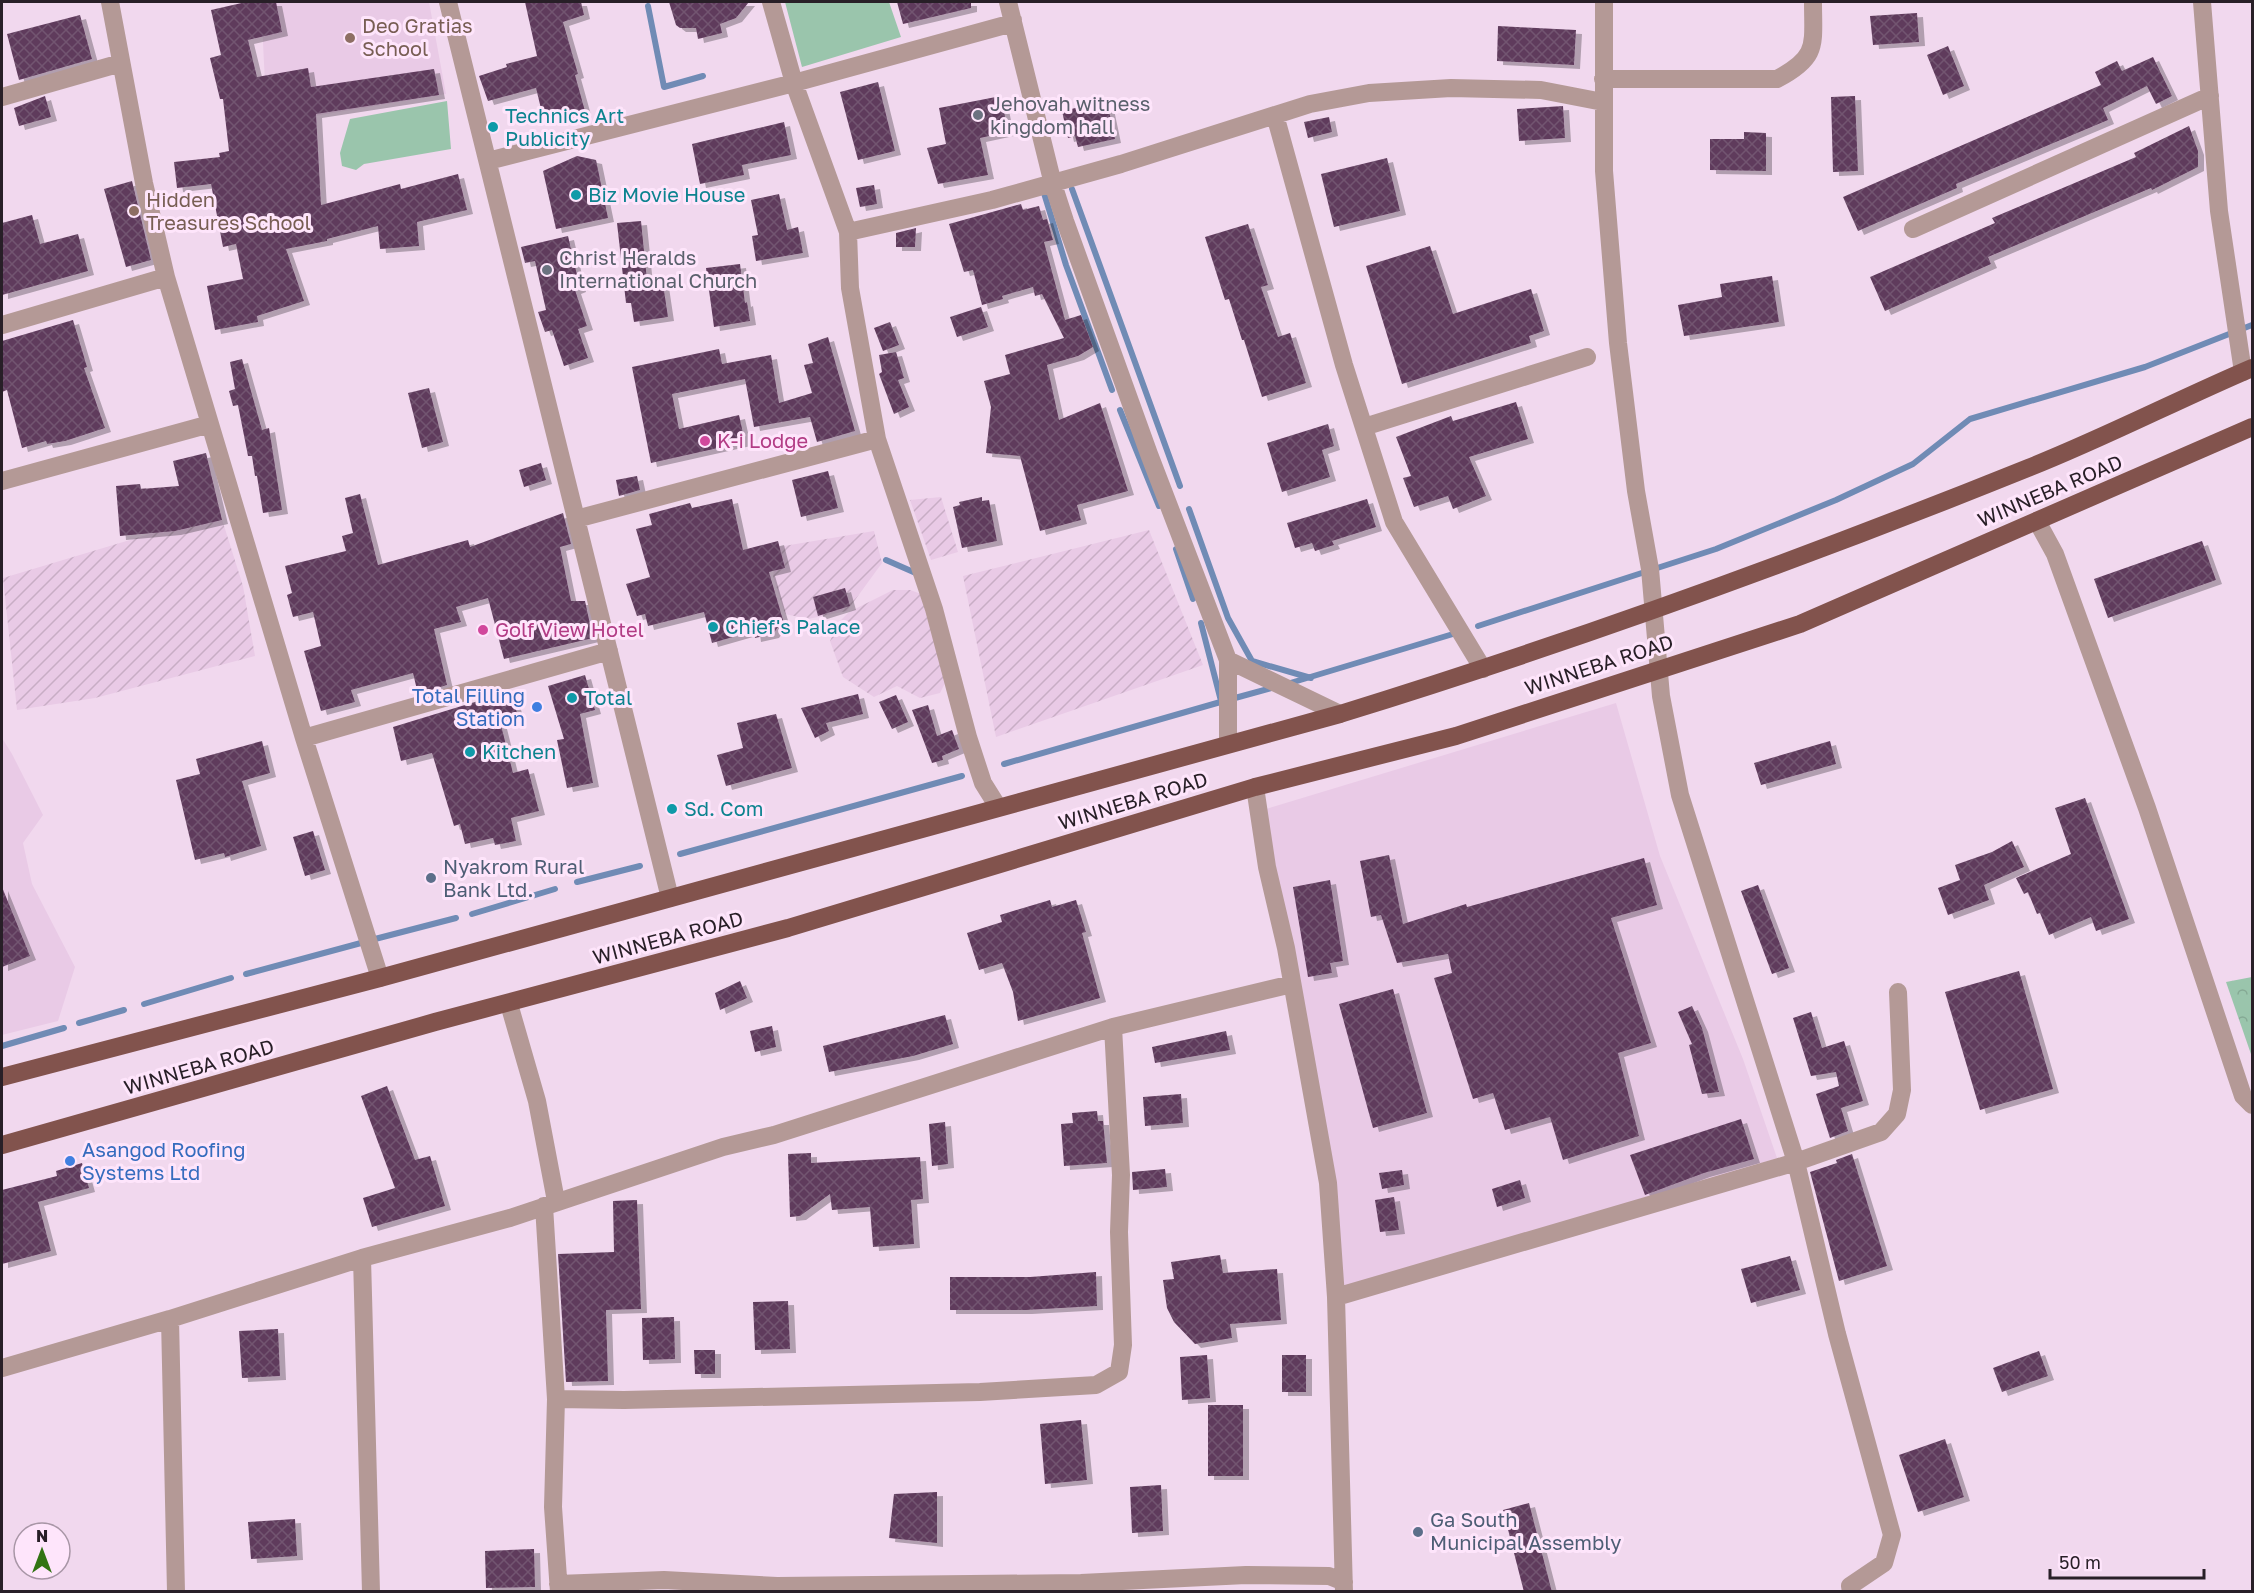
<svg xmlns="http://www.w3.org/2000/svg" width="2254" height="1593" font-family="'Golos Text',sans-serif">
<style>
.built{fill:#e9cae6}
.industrial{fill:url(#industrial-furrows)}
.green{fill:#9ac5ac}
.park{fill:url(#park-crowns)}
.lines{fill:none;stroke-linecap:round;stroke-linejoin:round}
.stream{stroke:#708bb5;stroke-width:6}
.building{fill:url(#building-cross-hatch);filter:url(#shadow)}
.minor{stroke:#b49996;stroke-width:18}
.trunk{stroke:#82534d;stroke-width:18}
.education-dot{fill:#8d6e63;stroke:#fee5fb;stroke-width:2}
.worship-dot{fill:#6b7280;stroke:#fee5fb;stroke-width:2}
.culture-dot{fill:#0f9aa8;stroke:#fee5fb;stroke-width:2}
.hotel-dot{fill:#d1479c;stroke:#fee5fb;stroke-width:2}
.shop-dot{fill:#3f7fe0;stroke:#fee5fb;stroke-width:2}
.service-dot{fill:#5c6f8a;stroke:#fee5fb;stroke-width:2}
.labels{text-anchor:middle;stroke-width:6;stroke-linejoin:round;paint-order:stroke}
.education-label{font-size:20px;fill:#785e54;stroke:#fee5fb;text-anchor:start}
.worship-label{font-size:20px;fill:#5b616d;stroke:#fee5fb;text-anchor:start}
.culture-label{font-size:20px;fill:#0d838f;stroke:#fee5fb;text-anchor:start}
.hotel-label{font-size:20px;fill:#b23c85;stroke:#fee5fb;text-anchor:start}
.street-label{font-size:20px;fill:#281f27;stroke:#fee5fb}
.shop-label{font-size:20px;fill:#366cbe;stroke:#fee5fb;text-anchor:end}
.service-label{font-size:20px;fill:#4e5e75;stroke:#fee5fb;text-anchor:start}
</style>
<defs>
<pattern id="industrial-furrows" width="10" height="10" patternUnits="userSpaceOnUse" patternTransform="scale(1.5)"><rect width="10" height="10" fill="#e9cae6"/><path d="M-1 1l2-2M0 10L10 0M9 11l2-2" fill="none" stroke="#c8adc5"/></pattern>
<pattern id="park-crowns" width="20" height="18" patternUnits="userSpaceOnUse" patternTransform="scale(1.5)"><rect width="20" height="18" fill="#9ac5ac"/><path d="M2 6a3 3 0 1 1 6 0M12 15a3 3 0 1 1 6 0" fill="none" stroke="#85a994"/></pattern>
<pattern id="building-cross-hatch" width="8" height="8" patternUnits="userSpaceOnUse" patternTransform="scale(1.5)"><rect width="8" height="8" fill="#5f3b5c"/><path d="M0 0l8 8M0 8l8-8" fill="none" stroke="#725570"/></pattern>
<filter id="shadow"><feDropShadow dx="6" dy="4" stdDeviation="0" flood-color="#0004"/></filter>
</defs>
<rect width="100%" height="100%" fill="#f1d8ee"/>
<path class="built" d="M261,2H429L446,94L267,124Z
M1616,703L1660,856L1743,1059L1777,1158L1345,1291L1266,809Z
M2,738L12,754L43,815L23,843L32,884L75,967L58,1021L2,1035Z"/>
<path class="industrial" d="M941,497L958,552L931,560L910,500Z
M220,513L243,586L255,656L95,698L17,710L3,578Z
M1149,530L1203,665L996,737L963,576Z
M874,531L882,563L847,611L808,619L785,614L773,576L778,547Z
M893,590H910L927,596L949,675L940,693L920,698L897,686L874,697L843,677L830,641L839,622L849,612Z"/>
<path class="green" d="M785,2H889L901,37L802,67Z
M447,101L451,149L364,164L356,170L342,166L340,153L350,119Z"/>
<path class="park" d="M2252,977V1057L2226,982Z"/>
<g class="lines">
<path class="stream" d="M648,6L664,87L703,76
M1072,189L1180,486
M1044,193L1066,265L1112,390
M1120,410L1159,506
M1189,509L1228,618L1252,661L1311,678
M1176,549L1193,599
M886,560L918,574
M1201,623L1221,701
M1478,626L1716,549L1836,500L1913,464L1970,419L2145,367L2252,325
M1287,684L1453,634
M1235,698L1275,687
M1004,764L1224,701
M680,854L962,776
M577,882L640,866
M472,914L555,889
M375,939L456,918
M246,974L361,943
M144,1004L231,978
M79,1023L124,1010
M2,1046L64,1028"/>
</g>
<path class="building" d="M246,2H276L282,32L248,40L257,77L308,68L311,87L434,69L439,95L316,114L321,205L400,184L401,189L458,174L467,210L417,222L419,246L380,249L378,226L327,239V241L286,249L304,301L257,316L258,322L215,330L207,286L243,279L236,244L223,247L211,184L177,188L174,162L220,157L219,153L229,151L223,99H220L210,58L221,55L211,10Z
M525,2H581L584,15L563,22L578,74L575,75L585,111L544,121L536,88L488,101L479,76L507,67L506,64L537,56Z
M669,2H749L736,18L720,24L722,33L698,39L696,28H680L676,25Z
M897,2H971V8L903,24Z
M1917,13L1919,42L1873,45L1870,16Z
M80,15L92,59L19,80L7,34Z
M1498,26L1576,30L1574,65L1497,61Z
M1948,46L1964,86L1943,95L1927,55Z
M2153,57L2172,96L2156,104L2147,86L2103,108L2108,120L1956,184L1957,188L1858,231L1843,197L2101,85L2095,72L2117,61L2122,71Z
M878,82L895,151L858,160L840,92Z
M45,96L51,117L19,126L14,108Z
M1001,96L1008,132L980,138L988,175L938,184L927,148L946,144L939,108Z
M1855,96L1858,171L1833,172L1831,97Z
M1107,101L1115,139L1078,147L1075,136L1068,138L1062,111Z
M1563,106L1565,138L1519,141L1517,109Z
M1329,117L1332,132L1308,138L1304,122Z
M784,122L791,155L742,165L744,175L700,184L692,144Z
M2189,126L2198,151V167L2152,190L2151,188L1988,257L1991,264L1885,311L1870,277L1995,223L1992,218L2136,157L2134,153Z
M1744,132L1766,133V171L1710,170V139H1744Z
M577,156L596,160L608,218L556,229L543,171Z
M1387,158L1400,211L1334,227L1321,174Z
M132,181L151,260L126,267L104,189Z
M874,185L877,204L860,207L856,188Z
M779,194L787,230L798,227L803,253L756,261L752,236L758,235L751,200Z
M1021,204L1023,210L1039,206L1043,220L1047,219L1053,240L1044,242L1065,320L1081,315L1093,347L1078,356L1047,365L1059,420L1100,403L1128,491L1077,505L1081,520L1040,531L1020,456L986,453L991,407L984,381L1010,374L1005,355L1064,338L1042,294L1035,296L1033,287L1002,296L1003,299L982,305L973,270L964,272L949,224Z
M32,215L40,244L78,234L88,271L2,295V223Z
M641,221L647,280L662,277L668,317L634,322L631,303H626L617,223Z
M1248,224L1268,285L1261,287L1278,337L1290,333L1306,383L1262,397L1244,340H1242L1229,299L1225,300L1205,237Z
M916,228L915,247H896V233Z
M568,236L580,288L575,290L587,326L578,329L588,358L564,366L552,330L545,332L538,312L546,310L535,261L525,263L521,247Z
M1430,246L1453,314L1531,289L1544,331L1529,336L1531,343L1402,384L1366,266Z
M740,264L745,303L747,302L750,321L714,327L706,268Z
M1772,276L1779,322L1684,336L1678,305L1722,297L1720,284Z
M981,307L988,327L957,337L950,317Z
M73,320L87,367L84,368L105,428L65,441L47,444L46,441L22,448L7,390L2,392V341Z
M890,322L899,345L883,351L874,328Z
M828,337L855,431L817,442L810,417L754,427L745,379L672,394L679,429L739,415L745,442L651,463L632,367L719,349L722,364L771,355L779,403L812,393L804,365L813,363L808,344Z
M896,352L904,378L898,380L909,407L894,414L879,374L882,372L879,355Z
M242,359L262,430L269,428L282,510L263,513L257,476H255L252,456H248L238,405L233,406L229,391L235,389L230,362Z
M429,388L443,442L422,448L408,393Z
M1516,402L1528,439L1469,457L1486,496L1453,509L1448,496L1414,507L1403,478L1411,476L1396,437L1451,416L1453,421Z
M1328,424L1334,446L1322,450L1330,477L1282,492L1267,443Z
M206,453L222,520L175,531L120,536L116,486L140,484L141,489L179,486L173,461Z
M541,463L546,480L524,487L519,470Z
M828,471L838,508L801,517L792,480Z
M637,476L640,490L619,496L616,480Z
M360,494L378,565L468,540L470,547L563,513L571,544L560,547L571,601H585L593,638L504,659L488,598L456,607L461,622L434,629L447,685L418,694L413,673L351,690L355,702L321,711L304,651L321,646L313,612L293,617L287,595L292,593L285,566L346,551L342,536L353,533L345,498Z
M982,497V501L989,500L997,541L962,548L953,507L960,505L959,502Z
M732,499L743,550L778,541L785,568L769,572L783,620L773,634L755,638L754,631L712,643L704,612L648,626L645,614L637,616L626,584L650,577L636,529L652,525L649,514L690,503L692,508Z
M1367,499L1376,527L1332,541L1334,545L1315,551L1312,543L1295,548L1287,523Z
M2202,541L2216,580L2108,618L2094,579Z
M845,588L850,606L818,616L813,597Z
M585,675L595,710L580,714L593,783L567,788L557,740L564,739L548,686Z
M511,691L517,713L499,717L513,773L528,769L539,811L511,818L516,841L495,845L493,838L465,844L460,824L454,826L432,753L401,761L393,727Z
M858,694L863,714L826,723L829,731L815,738L801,708Z
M896,695L908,722L892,729L879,702Z
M928,705L937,736L952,730L959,749L942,756L943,760L932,763L912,710Z
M776,714L792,768L726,786L717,755L743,748L737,723Z
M262,741L270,773L242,781L261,846L225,857L224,853L195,860L176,780L200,774L196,759Z
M1830,741L1836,764L1761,785L1754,763Z
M2085,798L2129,919L2096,931L2091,917L2049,935L2040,913L2037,914L2028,892L2024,894L2016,878L2071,854L2055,808Z
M313,831L325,870L305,876L293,837Z
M2012,841L2024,867L1984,885L1989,900L1948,915L1938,888L1960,880L1955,865L1992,852Z
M1389,855L1403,924L1466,904L1467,907L1644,858L1657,905L1611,918L1651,1043L1618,1053L1639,1136L1563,1160L1550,1117L1505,1130L1493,1093L1473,1099L1434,978L1452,973L1448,954L1397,963L1381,915L1371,917L1360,861Z
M1330,880L1343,961L1330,963L1332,973L1308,977L1293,887Z
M1758,885L1789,968L1772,974L1741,891Z
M2,887L30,956L2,967Z
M1050,900L1052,907L1076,900L1086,932L1082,933L1100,998L1018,1021L1013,992L1002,963L979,970L967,933L1002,922L1000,915Z
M2019,971L2053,1089L1980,1110L1945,992Z
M740,981L747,998L720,1010L715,993Z
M1393,989L1427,1113L1373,1128L1339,1004Z
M1692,1006L1702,1028L1719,1092L1702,1094L1689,1045L1692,1044L1678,1012Z
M1811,1012L1822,1048L1844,1041L1863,1101L1841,1108L1848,1131L1830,1138L1816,1094L1839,1086L1836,1072L1811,1076L1793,1018Z
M945,1015L953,1044L913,1056L829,1072L823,1046Z
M772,1026L776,1047L755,1052L750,1031Z
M1226,1031L1230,1050L1155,1063L1152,1047Z
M387,1086L415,1160L430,1156L445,1206L372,1227L363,1198L395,1188L361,1096Z
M1181,1094L1183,1123L1145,1126L1143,1097Z
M1097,1111L1098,1121H1103L1107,1163L1064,1166L1061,1124L1073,1123L1072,1113Z
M1741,1119L1754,1159L1704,1173L1645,1195L1630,1155Z
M945,1122L948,1164L932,1166L929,1124Z
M811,1153V1163L920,1157L923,1199L911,1200L914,1244L873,1247L870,1207L832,1210L830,1194L800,1216L790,1217L788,1154Z
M1852,1154L1887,1266L1839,1281L1810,1172L1837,1163L1836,1160Z
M82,1163L89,1188L38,1202L51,1251L2,1264V1190L57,1176L56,1171Z
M1165,1169L1167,1187L1133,1190L1132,1172Z
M1402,1170L1404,1185L1382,1189L1379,1173Z
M1520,1180L1525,1198L1497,1207L1492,1189Z
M1394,1197L1399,1230L1380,1232L1375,1200Z
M637,1200L641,1309L606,1310L608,1381L566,1382L558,1254L614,1252L613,1201Z
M1220,1255L1223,1273L1277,1269L1281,1320L1230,1324L1232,1338L1195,1344L1174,1322L1167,1308L1163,1280L1174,1279L1171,1262Z
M1790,1256L1800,1290L1751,1303L1741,1269Z
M1096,1272L1097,1306L1026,1310H950V1277H1030Z
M788,1301L790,1349L755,1350L753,1302Z
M674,1317L675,1359L643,1360L642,1318Z
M278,1329L280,1376L242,1378L239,1331Z
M694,1350H715V1374H695Z
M2039,1351L2048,1376L2002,1392L1993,1368Z
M1207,1355L1210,1398L1182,1400L1180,1357Z
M1282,1355H1306V1392H1282Z
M1208,1405H1243V1476H1208Z
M1081,1420L1087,1480L1045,1484L1040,1424Z
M1945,1439L1964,1497L1918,1512L1899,1455Z
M1161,1485L1163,1531L1132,1533L1130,1487Z
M937,1492V1543L889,1538L894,1494Z
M1529,1503L1552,1592H1524L1503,1510Z
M295,1519L297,1556L251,1559L248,1522Z
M534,1549L535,1587L486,1588L485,1551Z"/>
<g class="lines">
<path class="minor" d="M110,2L144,183L166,277L304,738L380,978
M448,2L670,898
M771,2L794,83L848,232L850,288L877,439L934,609L968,737L983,783L998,807
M1008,2L1053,184L1065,221L1149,454L1228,660V744
M1604,2V171L1618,343L1636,491L1650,569L1661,696L1680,795L1796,1162L1837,1334L1892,1535L1884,1563L1850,1586L1851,1592
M2202,2L2219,211L2243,372
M1603,79H1777C1819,57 1813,45 1813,2
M2,97L121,63
M1275,115L1344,365L1394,522L1483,669
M488,161L794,83L1009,24L1013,20
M1913,229L2210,96
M848,232L992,200L1121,164L1310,104L1369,93L1451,88L1541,90L1603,102
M2,325L166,277
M1364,427L1587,357
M2,481L210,424
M576,519L877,439
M2037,521L2055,554L2147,808L2243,1096L2252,1105
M1228,660L1340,714
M304,738L609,651
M1255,787L1267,867L1286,948L1328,1183L1336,1297L1344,1592
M509,1004L537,1101L556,1201
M544,1206L556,1399L553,1507L559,1592
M362,1258L371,1592
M1336,1297L1796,1162L1881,1132L1897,1114L1902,1090L1898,992
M170,1319L176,1592
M2,1368L170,1319L362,1258L510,1218L723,1147L774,1135L1113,1027L1292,984
M556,1399L624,1400L980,1392L1096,1385L1119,1372L1123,1345L1119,1232L1121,1175L1113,1027
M558,1584L664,1580L777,1586L1081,1583L1246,1575L1329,1576L1344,1582"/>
<path class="trunk" d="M2,1077L380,978L1340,714C1573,642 1802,559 2028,468C2104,438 2177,400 2252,368
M2,1145L435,1022L788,928L1255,787L1456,736L1800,624L2252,427"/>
</g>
<g class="education-dot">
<circle cx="350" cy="38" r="6"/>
<circle cx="134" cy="211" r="6"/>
</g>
<g class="worship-dot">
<circle cx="978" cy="115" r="6"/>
<circle cx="547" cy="270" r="6"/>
</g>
<g class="culture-dot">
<circle cx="493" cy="127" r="6"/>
<circle cx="576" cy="195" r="6"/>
<circle cx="713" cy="627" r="6"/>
<circle cx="572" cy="698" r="6"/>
<circle cx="470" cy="752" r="6"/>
<circle cx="672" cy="809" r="6"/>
</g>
<g class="hotel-dot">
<circle cx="705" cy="441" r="6"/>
<circle cx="483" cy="630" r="6"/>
</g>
<g class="shop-dot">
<circle cx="537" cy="707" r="6"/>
<circle cx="70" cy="1161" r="6"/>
</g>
<g class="service-dot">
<circle cx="431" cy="878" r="6"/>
<circle cx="1418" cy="1532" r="6"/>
</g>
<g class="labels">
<g class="education-label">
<text x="362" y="33">Deo Gratias<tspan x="362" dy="23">School</tspan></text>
<text x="146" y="207">Hidden<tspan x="146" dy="23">Treasures School</tspan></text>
</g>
<g class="worship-label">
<text x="990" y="111">Jehovah witness<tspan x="990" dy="23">kingdom hall</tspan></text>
<text x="559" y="265">Christ Heralds<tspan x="559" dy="23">International Church</tspan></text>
</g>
<g class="culture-label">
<text x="505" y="123">Technics Art<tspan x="505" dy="23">Publicity</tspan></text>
<text x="588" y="202">Biz Movie House</text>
<text x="725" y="634">Chief's Palace</text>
<text x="584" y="705">Total</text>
<text x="482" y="759">Kitchen</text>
<text x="684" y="816">Sd. Com</text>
</g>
<g class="hotel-label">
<text x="717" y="448">K-i Lodge</text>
<text x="495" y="637">Golf View Hotel</text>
</g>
<g class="street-label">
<text transform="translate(2050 491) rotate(-23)" y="7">WINNEBA ROAD</text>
<text transform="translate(1599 665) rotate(-18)" y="7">WINNEBA ROAD</text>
<text transform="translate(1133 801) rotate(-17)" y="7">WINNEBA ROAD</text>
<text transform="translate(668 938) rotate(-15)" y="7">WINNEBA ROAD</text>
<text transform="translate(199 1067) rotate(-16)" y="7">WINNEBA ROAD</text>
</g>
<g class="shop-label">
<text x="525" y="703">Total Filling<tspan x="525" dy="23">Station</tspan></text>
<text x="82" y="1157" text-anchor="start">Asangod Roofing<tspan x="82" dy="23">Systems Ltd</tspan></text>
</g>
<g class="service-label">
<text x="443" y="874">Nyakrom Rural<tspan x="443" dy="23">Bank Ltd.</tspan></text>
<text x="1430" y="1527">Ga South<tspan x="1430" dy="23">Municipal Assembly</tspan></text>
</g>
</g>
<rect width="2254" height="1593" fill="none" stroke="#281f27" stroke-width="6"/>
<g transform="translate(42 1551)"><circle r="28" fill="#fee5fb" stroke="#a896a6" stroke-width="1.5"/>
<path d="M0-4.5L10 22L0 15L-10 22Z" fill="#327413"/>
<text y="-9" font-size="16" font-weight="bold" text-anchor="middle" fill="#281f27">N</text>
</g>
<path d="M2050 1569v9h154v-9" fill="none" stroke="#281f27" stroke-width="3"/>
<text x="2059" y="1569" font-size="18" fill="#281f27" stroke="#fee5fb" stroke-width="4.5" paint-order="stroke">50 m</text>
</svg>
